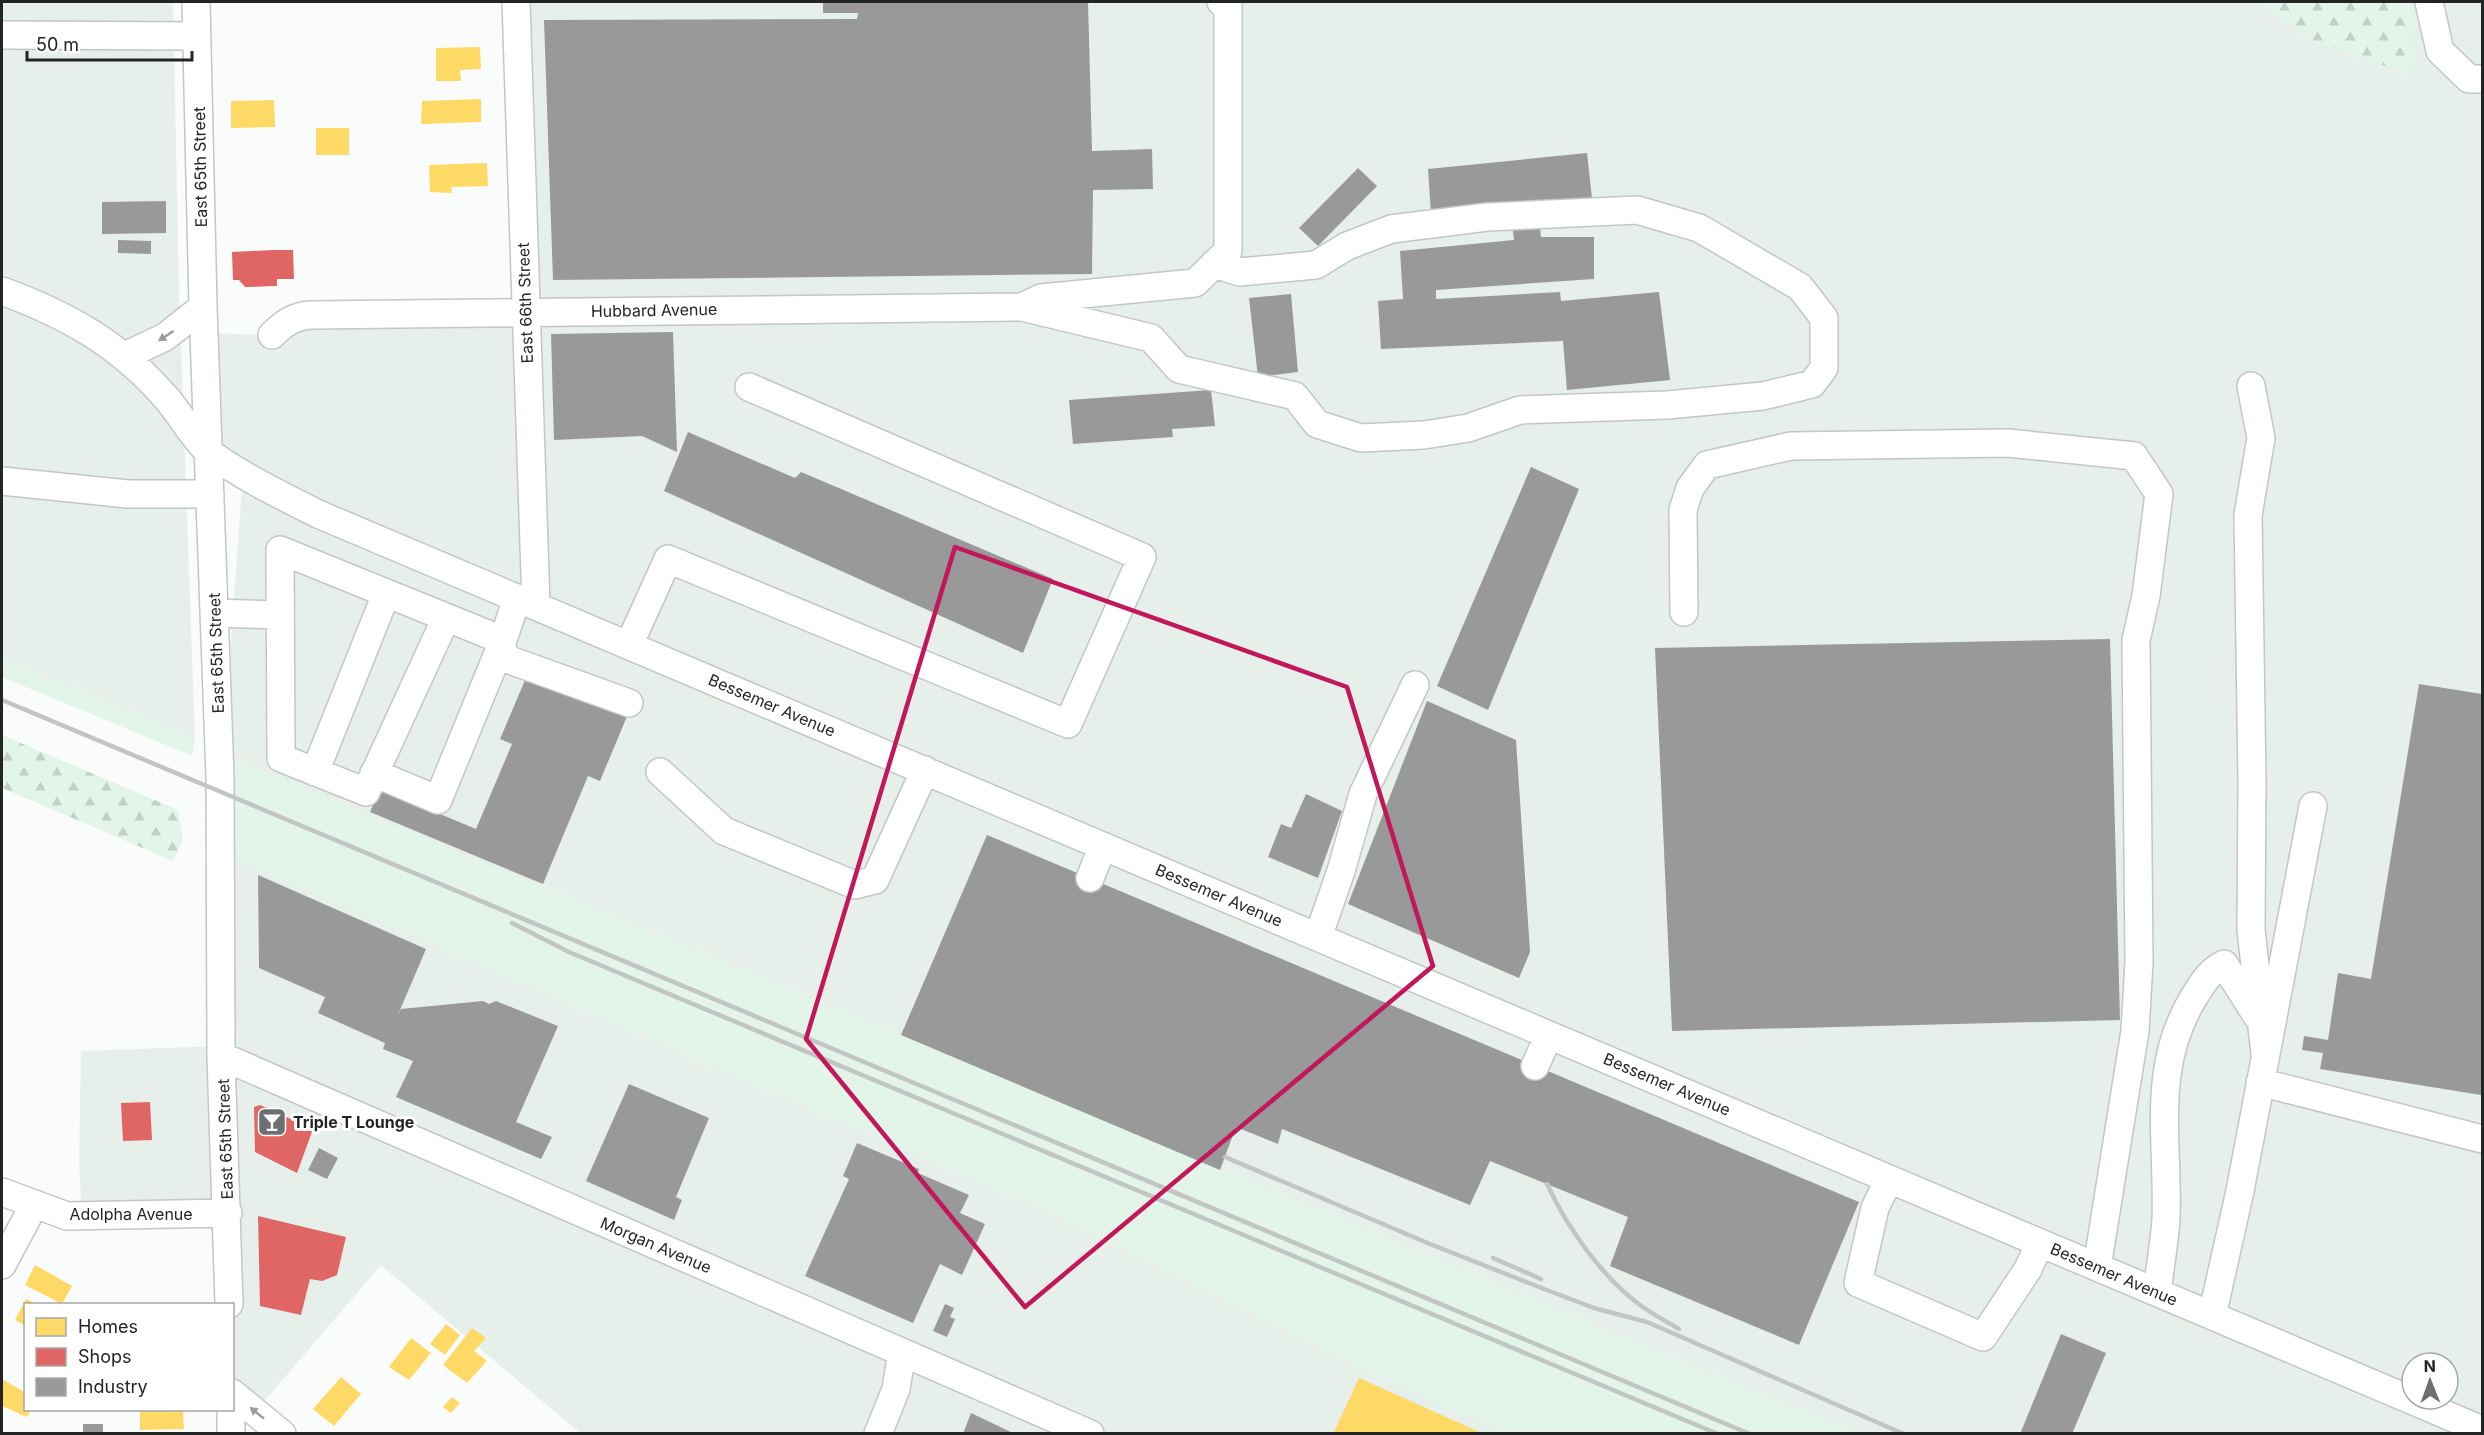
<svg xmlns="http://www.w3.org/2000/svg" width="2484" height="1435" font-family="Inter,sans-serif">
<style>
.built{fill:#e7efea;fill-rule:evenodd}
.grass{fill:#e3f4e9}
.forest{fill:url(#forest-firs)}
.homes{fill:#ffd966}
.shops{fill:#e06666}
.industry{fill:#999}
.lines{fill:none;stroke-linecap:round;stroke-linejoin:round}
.minor-casing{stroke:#c4c6c5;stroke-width:30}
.path{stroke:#e5e6e6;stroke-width:4;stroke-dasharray:1.5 4.5;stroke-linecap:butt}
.minor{stroke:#fefffe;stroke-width:27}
.rail{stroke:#c3c5c4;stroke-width:4.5}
.oneway{fill:#9b9d9c}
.marked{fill:none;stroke:#c2185b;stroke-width:4.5;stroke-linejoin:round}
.labels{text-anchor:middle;stroke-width:6;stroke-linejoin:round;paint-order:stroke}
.street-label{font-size:16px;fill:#232524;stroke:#fff}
.poi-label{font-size:16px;font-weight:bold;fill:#232524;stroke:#fff;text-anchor:start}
</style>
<defs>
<pattern id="forest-firs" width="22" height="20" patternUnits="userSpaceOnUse" patternTransform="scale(1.5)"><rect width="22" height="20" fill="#e3f4e9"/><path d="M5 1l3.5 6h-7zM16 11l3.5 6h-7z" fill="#c2d1c8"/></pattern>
</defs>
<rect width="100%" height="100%" fill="#f9fcfa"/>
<path class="built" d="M2,2H173L179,292L195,739L2,658Z
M516,2H2258L2318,43L2412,74V2H2482V1433H580L381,1265L255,1412L233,1393L232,1304L228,1213L82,1216L79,1162L81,1051L221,1046L220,792L243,473L209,452L204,333L272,335L284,323L525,312ZM2412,1363H2448V1399H2412Z"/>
<path class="grass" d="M2,658L195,739L192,756L2,677Z
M219,753L901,1035L1701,1370L1858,1433H1507L1359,1367L1051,1213L220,852Z"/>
<path class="forest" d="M2258,2H2412V75L2318,43Z
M2,735L178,810L183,840L173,861L2,788Z"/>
<path class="homes" d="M480,47L481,69L460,70L461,81H436V48Z
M481,99V122L421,124L422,101Z
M274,100L275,127L231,128V101Z
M316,128H349V155H316Z
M487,163L488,186L451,187L452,193L430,192L429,165Z
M35,1265L72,1286L62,1304L25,1285Z
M26,1299L37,1304H26V1326L15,1320Z
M446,1324L460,1335L445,1355L430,1344Z
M472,1328L486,1338L474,1351L487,1361L467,1383L443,1365Z
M411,1338L431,1353L409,1380L389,1367Z
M341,1377L361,1394L334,1426L313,1409Z
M1359,1378L1484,1434H1333Z
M2,1379L26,1393V1410H31L27,1417L2,1406Z
M452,1397L460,1403L451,1413L443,1407Z
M140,1410H183L184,1429L140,1430Z"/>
<path class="shops" d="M273,250H293L294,279H277V286L245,287L239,280H233L232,252Z
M150,1102L152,1140L123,1141L121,1103Z
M260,1105L313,1129L297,1173L255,1152L254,1107Z
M258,1216L346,1237L337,1275L322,1281L310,1279L301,1315L260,1306Z"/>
<path class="industry" d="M823,2H1088L1092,151L1152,149L1153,189L1093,190L1092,274L553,280L544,20L857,19L858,13H823Z
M1587,153L1592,198L1431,214L1428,169Z
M1358,168L1377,186L1318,246L1299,228Z
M166,201V233L102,234V202Z
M1539,221L1541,237H1594V279L1436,290V299L1560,292L1561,301L1659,292L1670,380L1567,390L1563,341L1381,349L1378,301L1403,299L1400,251L1514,240L1512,223Z
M118,240L151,241V254L118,253Z
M1291,294L1298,372L1258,377L1249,298Z
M673,332L677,452L642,436L554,440L551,334Z
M1211,390L1215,426L1172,429L1173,437L1073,444L1069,400Z
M688,432L795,478L801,472L1053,579L1023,653L664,491Z
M1531,467L1579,489L1488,710L1437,686Z
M2110,639L2120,1020L1672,1031L1655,648Z
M528,673L628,714L600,781L588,776L543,884L370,812L380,789L476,829L512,744L500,739Z
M2419,684L2482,694V1082L2481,1095L2320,1069L2323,1053L2302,1050L2304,1036L2328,1040L2338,973L2371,979Z
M1427,701L1516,740L1530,952L1519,978L1348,904Z
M1306,794L1342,811L1318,878L1268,857L1281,824L1291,828Z
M987,835L1859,1202L1799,1345L1610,1266L1628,1217L1490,1161L1470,1205L1282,1129L1278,1144L1236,1127L1220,1170L901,1035Z
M258,875L426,949L397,1017L401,1009L483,1001L489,1004L496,1001L558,1026L516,1122L552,1137L541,1159L396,1097L413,1061L383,1049L385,1043L318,1013L325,997L259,968Z
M629,1084L709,1118L676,1197L682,1200L674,1220L586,1181Z
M857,1143L919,1169L918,1173L969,1195L960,1213L985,1224L962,1275L940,1264L913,1323L805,1276L849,1179L843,1176Z
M319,1148L338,1158L327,1179L308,1170Z
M945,1304L954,1308L950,1317L955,1319L947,1337L933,1331Z
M2061,1334L2106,1353L2072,1434H2020Z
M971,1413L1015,1434H963Z
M83,1424H103V1434H83Z"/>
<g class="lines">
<g class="minor-casing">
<path id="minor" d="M196,2L203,307L220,777L221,1056L229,1304
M516,2L536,605
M2429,2L2440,51L2469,79H2482
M2,35L197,36
M2,291C68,315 121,345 168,400C181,415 195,441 210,453C241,476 284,497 318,514L2482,1430
M1022,307L1151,338L1179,369L1295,396L1317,424L1361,438L1424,435L1468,428L1520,410L1667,405L1763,396L1812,384L1824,368V318L1800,287L1699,228L1637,210L1487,217L1391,229L1347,246L1316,265L1240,272L1214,264
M272,335C284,323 294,316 311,315L1022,307L1041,298L1195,283L1228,251V6L1221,2
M125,356L165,337L203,307
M2251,386L2261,438L2248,515L2252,782L2251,930L2265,1054
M2,481L128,494H210
M517,598L501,646L507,659L629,703
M1684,612L1683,510L1690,488L1707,465L1791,446L2008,443L2134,456L2159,494L2146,596L2136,640L2139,962L2135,1031L2097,1267
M214,613L280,615
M446,618L366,792L281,758L280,550L502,640
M629,645L668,559L1068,724L1142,557L749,387
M315,772L386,594
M660,772L724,831L855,885L875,880L925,770
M374,773L438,800L501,646
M1090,878L1103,846
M1318,937L1341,871L1363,794L1415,685
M221,1056L1090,1434
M1535,1066L1549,1035
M2260,1082L2482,1139
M1889,1179L1875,1208L1858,1283L1983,1337L2028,1269L2040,1243
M2,1192L67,1216L228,1213
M2,1265L34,1205
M2157,1292C2160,1268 2164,1244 2166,1220C2169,1141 2150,1068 2194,997C2204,981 2208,973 2224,964L2257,1016
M2212,1316L2240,1191L2313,806
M232,1393L282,1434
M231,1410V1434
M878,1434L896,1389L902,1352"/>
</g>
<path class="path" d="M177,360L178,374"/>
<use href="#minor" class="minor"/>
<path class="rail" d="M2,700L1750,1434
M512,923L569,952L1718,1434
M1225,1157L1430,1244L1539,1287L1594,1308L1647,1322L1904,1434
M1547,1184C1567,1227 1601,1276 1640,1305C1652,1314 1666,1321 1679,1329
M1493,1258L1541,1279"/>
</g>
<defs><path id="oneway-solid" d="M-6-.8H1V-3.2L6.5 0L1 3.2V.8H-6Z" transform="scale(1.5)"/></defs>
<g class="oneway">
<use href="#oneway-solid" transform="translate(166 336) rotate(147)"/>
<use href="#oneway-solid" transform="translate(257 1413) rotate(-141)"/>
</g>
<path class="marked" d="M955,547L1347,687L1433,966L1025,1307L806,1039Z"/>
<defs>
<g id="bar-square" transform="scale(1.5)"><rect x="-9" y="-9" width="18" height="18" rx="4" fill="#6e706f" stroke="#fff"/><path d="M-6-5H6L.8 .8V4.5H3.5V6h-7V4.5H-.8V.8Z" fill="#fff"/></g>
</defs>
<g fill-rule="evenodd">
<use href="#bar-square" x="272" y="1122"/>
</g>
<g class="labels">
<g class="street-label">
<text transform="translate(200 167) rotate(-91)" y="6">East 65th Street</text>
<text transform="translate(525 303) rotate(-92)" y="6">East 66th Street</text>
<text transform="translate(654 310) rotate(-1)" y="6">Hubbard Avenue</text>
<text transform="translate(216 653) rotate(-92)" y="6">East 65th Street</text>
<text transform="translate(772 705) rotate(23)" y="6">Bessemer Avenue</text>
<text transform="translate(1219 895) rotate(23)" y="6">Bessemer Avenue</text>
<text transform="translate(1667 1084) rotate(23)" y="6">Bessemer Avenue</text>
<text transform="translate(225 1139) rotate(-92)" y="6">East 65th Street</text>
<text x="131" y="1220">Adolpha Avenue</text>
<text transform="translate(656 1245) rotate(23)" y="6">Morgan Avenue</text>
<text transform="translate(2114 1274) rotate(23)" y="6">Bessemer Avenue</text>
</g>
<g class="poi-label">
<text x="293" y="1128">Triple T Lounge</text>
</g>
</g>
<rect width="2484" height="1435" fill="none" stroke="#232524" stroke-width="6"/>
<rect x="24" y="1303" width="210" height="108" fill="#ffffff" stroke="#a7a8a7" stroke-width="1.5"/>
<rect x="36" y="1318" width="30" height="18" fill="#ffd966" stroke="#a7a8a7" stroke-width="1.5"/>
<text x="78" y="1333" font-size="18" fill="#232524">Homes</text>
<rect x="36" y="1348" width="30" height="18" fill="#e06666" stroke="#a7a8a7" stroke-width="1.5"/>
<text x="78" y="1363" font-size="18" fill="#232524">Shops</text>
<rect x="36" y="1378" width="30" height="18" fill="#999999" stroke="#a7a8a7" stroke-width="1.5"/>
<text x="78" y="1393" font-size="18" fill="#232524">Industry</text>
<g transform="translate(2430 1381) rotate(359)"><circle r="28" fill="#ffffff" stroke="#a7a8a7" stroke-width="1.5"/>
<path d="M0-4.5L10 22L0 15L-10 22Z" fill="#6e706f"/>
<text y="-9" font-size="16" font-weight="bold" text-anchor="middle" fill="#232524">N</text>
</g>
<path d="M27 51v9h165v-9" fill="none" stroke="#232524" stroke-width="3"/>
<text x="36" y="51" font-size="18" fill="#232524" stroke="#ffffff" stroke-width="4.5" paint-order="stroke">50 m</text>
</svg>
